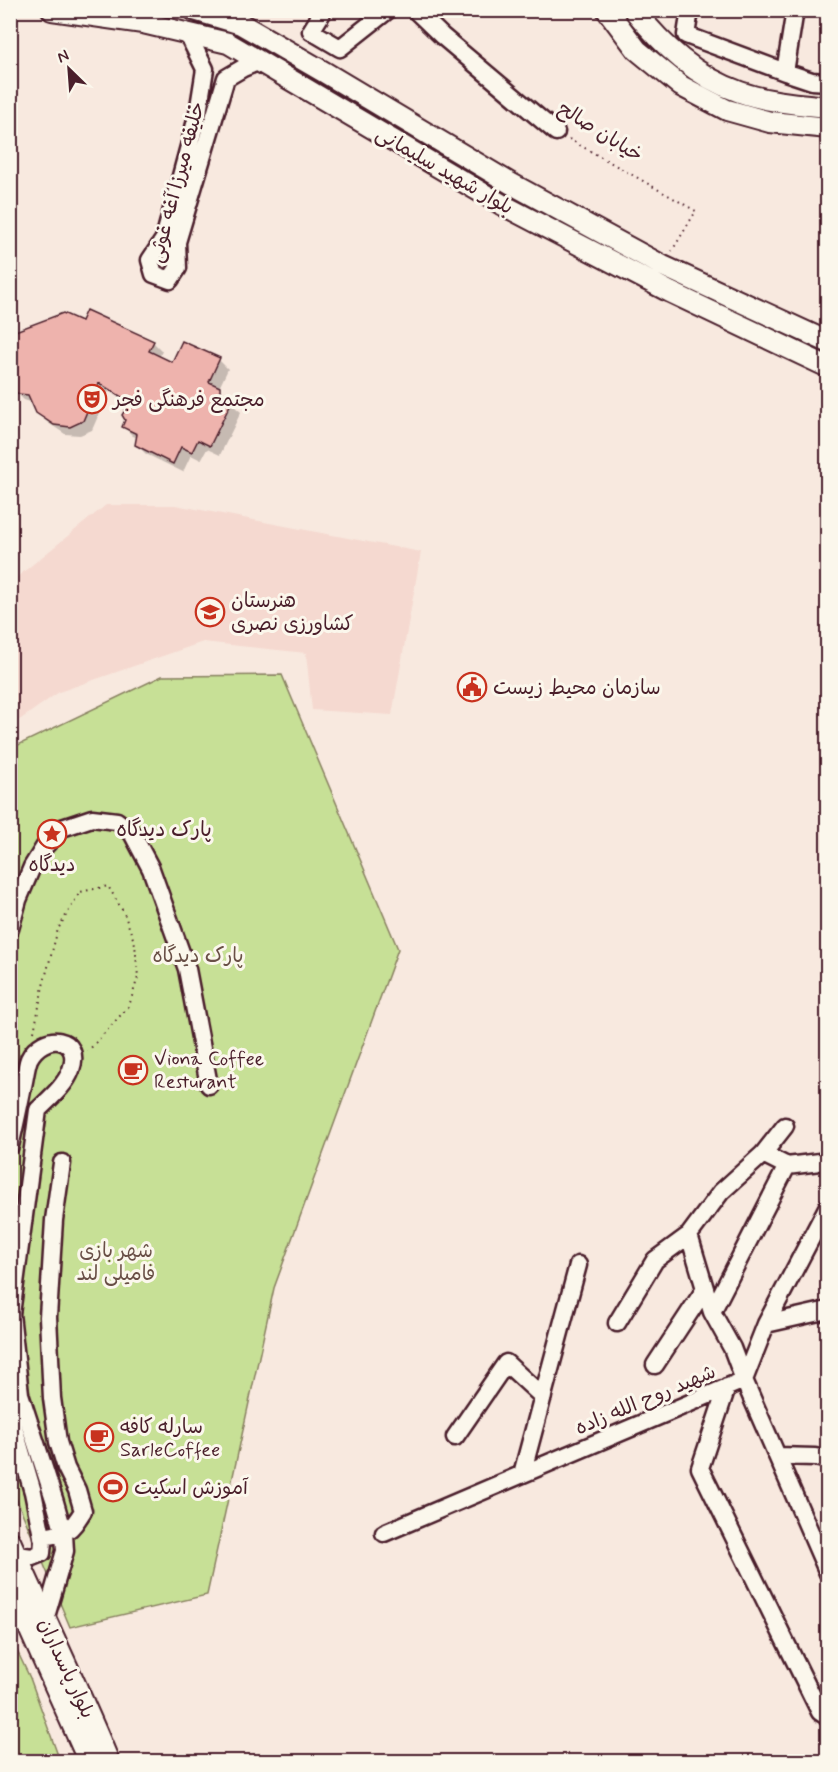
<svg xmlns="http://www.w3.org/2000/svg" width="838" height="1772" font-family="Mynerve,'Playpen Sans Arabic',sans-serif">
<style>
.built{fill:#f5d9d0}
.green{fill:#c7e096;stroke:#888060;stroke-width:1.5}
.shadow{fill:#0003}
.building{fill:#eeb3ad;stroke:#4a1f2b;stroke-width:1.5}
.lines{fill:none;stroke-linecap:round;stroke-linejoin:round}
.minor-casing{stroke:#4a1f2b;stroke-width:21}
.major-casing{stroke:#4a1f2b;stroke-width:24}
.path{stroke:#4a1f2b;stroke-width:2;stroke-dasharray:1.5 4.5;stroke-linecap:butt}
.minor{stroke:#fbf7ec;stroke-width:16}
.major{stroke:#fbf7ec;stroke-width:20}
.labels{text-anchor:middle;stroke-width:6;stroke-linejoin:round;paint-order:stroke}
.street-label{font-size:20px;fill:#4a1f2b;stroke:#fbf7ec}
.poi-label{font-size:20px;fill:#4a1f2b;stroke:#fbf7ec;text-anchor:start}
.park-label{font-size:20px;fill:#694f46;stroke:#fbf7ec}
.neighbourhood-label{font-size:21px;fill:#4a1f2b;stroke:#fbf7ec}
</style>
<rect width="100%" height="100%" fill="#f8e9df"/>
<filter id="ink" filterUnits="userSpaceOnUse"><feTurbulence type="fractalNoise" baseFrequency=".0167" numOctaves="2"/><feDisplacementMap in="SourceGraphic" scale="12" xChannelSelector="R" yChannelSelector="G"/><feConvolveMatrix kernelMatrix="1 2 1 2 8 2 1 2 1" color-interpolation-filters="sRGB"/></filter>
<g filter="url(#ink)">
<path class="built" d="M106,505H175L421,552L392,715L312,710L306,653L203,642L59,692L11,726V582Z"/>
<path class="green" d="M282,675L398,949L274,1288L207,1595L70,1627L11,1486L10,757L16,746L162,676Z
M11,1638L30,1678L60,1761H11Z"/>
<path class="shadow" d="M82,323L153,342L162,351L159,358L173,364L219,360L228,369L219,388L228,398V401L241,412L220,455L207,449L201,460L191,455L183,472L146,454L137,445L138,438L133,436L124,427L130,405L109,391L92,430L80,435L65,434L47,422L37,412L33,403L24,400L14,390Z"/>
<path class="building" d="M86,310L154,341L149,351L172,362L182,341L220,358L209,382L220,387V396L232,401L210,446L198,440L192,452L181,447L173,464L135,445L137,434L122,427L125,420L122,415L130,402L99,383L83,421L70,427L54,425L36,413L28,395L19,394L13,391L10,384V333L63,313L81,321Z"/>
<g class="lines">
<g class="minor-casing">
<path id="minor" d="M317,10L321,15L311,31L340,48L388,10
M415,10L442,36L556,132
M690,10L686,35L785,72L812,81L828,82
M187,33L205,69L198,113L164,239L150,260L154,274L170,280L178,268L177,242L226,78L243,68L260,61
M785,72L795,10
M10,929L18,900L32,867L45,846L62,828L92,818L117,821L132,833L151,869L187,969L209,1085
M10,1146C15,1126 19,1106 23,1086C25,1078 26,1067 29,1059C43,1031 83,1036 71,1070C65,1086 50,1098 38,1110L11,1314L20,1394L55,1502L64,1534L65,1551L45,1620
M763,1154L787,1166L828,1161
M689,1235L712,1312L732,1348L744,1380L828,1573
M712,1312L787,1166
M617,1323L655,1260L689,1235L721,1192L763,1154L785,1126
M766,1324L828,1310
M655,1365L705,1289
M727,1387L700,1468L820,1712L828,1717
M10,1414L33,1492L43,1541L42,1553L32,1557L17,1555
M455,1437L506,1363L543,1397
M777,1456L815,1457L828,1460
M522,1474L578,1265
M384,1533L744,1380L766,1324L828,1206
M42,1537C68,1533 69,1533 83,1511L77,1490L66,1468L58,1442L52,1398L48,1317L54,1220L62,1163"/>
</g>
<g class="major-casing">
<path id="major" d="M52,10L143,23L228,43L501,204L670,292L828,367
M194,10L241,24L324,72L510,183L663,266L828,342
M607,10L637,50L681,86L727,110L770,122L828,128
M634,10C663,46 696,77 740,92C768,102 798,104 828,107
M10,1541C43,1615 78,1687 109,1762
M10,1586L89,1762"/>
</g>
<path class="path" d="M569,139L696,211L672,251
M34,1032L43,986L58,929L80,892L108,886L124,913L135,944L138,977L129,1006L88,1051"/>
<use href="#minor" class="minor"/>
<use href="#major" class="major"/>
</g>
</g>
<defs>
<g id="theatre-ring" transform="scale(1.5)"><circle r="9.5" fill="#fbf7ec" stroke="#c8321e" stroke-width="1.5"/><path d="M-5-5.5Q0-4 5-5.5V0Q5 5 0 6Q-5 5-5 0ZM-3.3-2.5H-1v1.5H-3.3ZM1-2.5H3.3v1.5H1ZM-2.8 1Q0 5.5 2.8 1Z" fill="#c8321e"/></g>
<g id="school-ring" transform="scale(1.5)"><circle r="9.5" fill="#fbf7ec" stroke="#c8321e" stroke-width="1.5"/><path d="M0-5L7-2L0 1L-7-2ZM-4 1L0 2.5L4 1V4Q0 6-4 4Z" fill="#c8321e"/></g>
<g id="civic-ring" transform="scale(1.5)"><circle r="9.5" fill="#fbf7ec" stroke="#c8321e" stroke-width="1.5"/><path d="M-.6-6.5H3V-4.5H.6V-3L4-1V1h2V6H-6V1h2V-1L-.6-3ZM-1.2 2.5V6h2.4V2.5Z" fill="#c8321e"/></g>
<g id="sight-ring" transform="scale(1.5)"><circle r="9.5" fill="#fbf7ec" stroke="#c8321e" stroke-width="1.5"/><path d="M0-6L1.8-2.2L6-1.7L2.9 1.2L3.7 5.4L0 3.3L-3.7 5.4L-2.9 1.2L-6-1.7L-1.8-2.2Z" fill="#c8321e"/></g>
<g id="cafe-ring" transform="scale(1.5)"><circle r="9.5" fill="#fbf7ec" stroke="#c8321e" stroke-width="1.5"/><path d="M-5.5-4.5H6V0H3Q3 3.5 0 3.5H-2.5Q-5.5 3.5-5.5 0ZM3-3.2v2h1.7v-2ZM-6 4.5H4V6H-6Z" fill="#c8321e"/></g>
<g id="stadium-ring" transform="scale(1.5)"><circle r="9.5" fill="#fbf7ec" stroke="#c8321e" stroke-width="1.5"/><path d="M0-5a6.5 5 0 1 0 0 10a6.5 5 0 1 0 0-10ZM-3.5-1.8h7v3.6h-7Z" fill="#c8321e"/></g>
</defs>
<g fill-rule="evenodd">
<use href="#theatre-ring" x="92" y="399"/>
<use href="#school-ring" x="210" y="612"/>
<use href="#civic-ring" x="472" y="687"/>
<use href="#sight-ring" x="52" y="834"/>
<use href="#cafe-ring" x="133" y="1070"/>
<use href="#cafe-ring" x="99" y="1437"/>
<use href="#stadium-ring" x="113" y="1487"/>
</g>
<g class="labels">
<g class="street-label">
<text transform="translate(601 131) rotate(32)" y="7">خیابان صالح</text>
<text transform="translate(445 170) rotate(30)" y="7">بلوار شهید سلیمانی</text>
<text transform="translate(176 182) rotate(-75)" y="7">خلیفه میرزا آغه غوثی</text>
<text transform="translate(645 1399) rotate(-23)" y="7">شهید روح الله زاده</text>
<text transform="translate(67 1668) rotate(65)" y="7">بلوار پاسداران</text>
</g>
<g class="poi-label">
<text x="113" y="406">مجتمع فرهنگی فجر</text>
<text x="231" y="607">هنرستان<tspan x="231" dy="23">کشاورزی نصری</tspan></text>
<text x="493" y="694">سازمان محیط زیست</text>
<text x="52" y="871" text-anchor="middle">دیدگاه</text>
<text x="154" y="1065">Viona Coffee<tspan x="154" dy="23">Resturant</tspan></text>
<text x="120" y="1433">سارله کافه<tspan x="120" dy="23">SarleCoffee</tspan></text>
<text x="134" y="1494">آموزش اسکیت</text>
</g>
<g class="park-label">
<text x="198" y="962">پارک دیدگاه</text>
<text x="116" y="1257">شهر بازی<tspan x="116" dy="23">فامیلی لند</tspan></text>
</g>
<g class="neighbourhood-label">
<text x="164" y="836">پارک دیدگاه</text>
</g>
</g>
<rect width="838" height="1772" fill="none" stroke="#fbf7ec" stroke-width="36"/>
<rect x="18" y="18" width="802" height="1736" fill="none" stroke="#4a1f2b" stroke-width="2" filter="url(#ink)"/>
<g transform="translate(69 69) rotate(335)" stroke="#fbf7ec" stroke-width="4.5" paint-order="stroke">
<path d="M0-4.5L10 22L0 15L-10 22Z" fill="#4a1f2b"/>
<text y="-9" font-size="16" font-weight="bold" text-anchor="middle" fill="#4a1f2b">N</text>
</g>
</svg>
